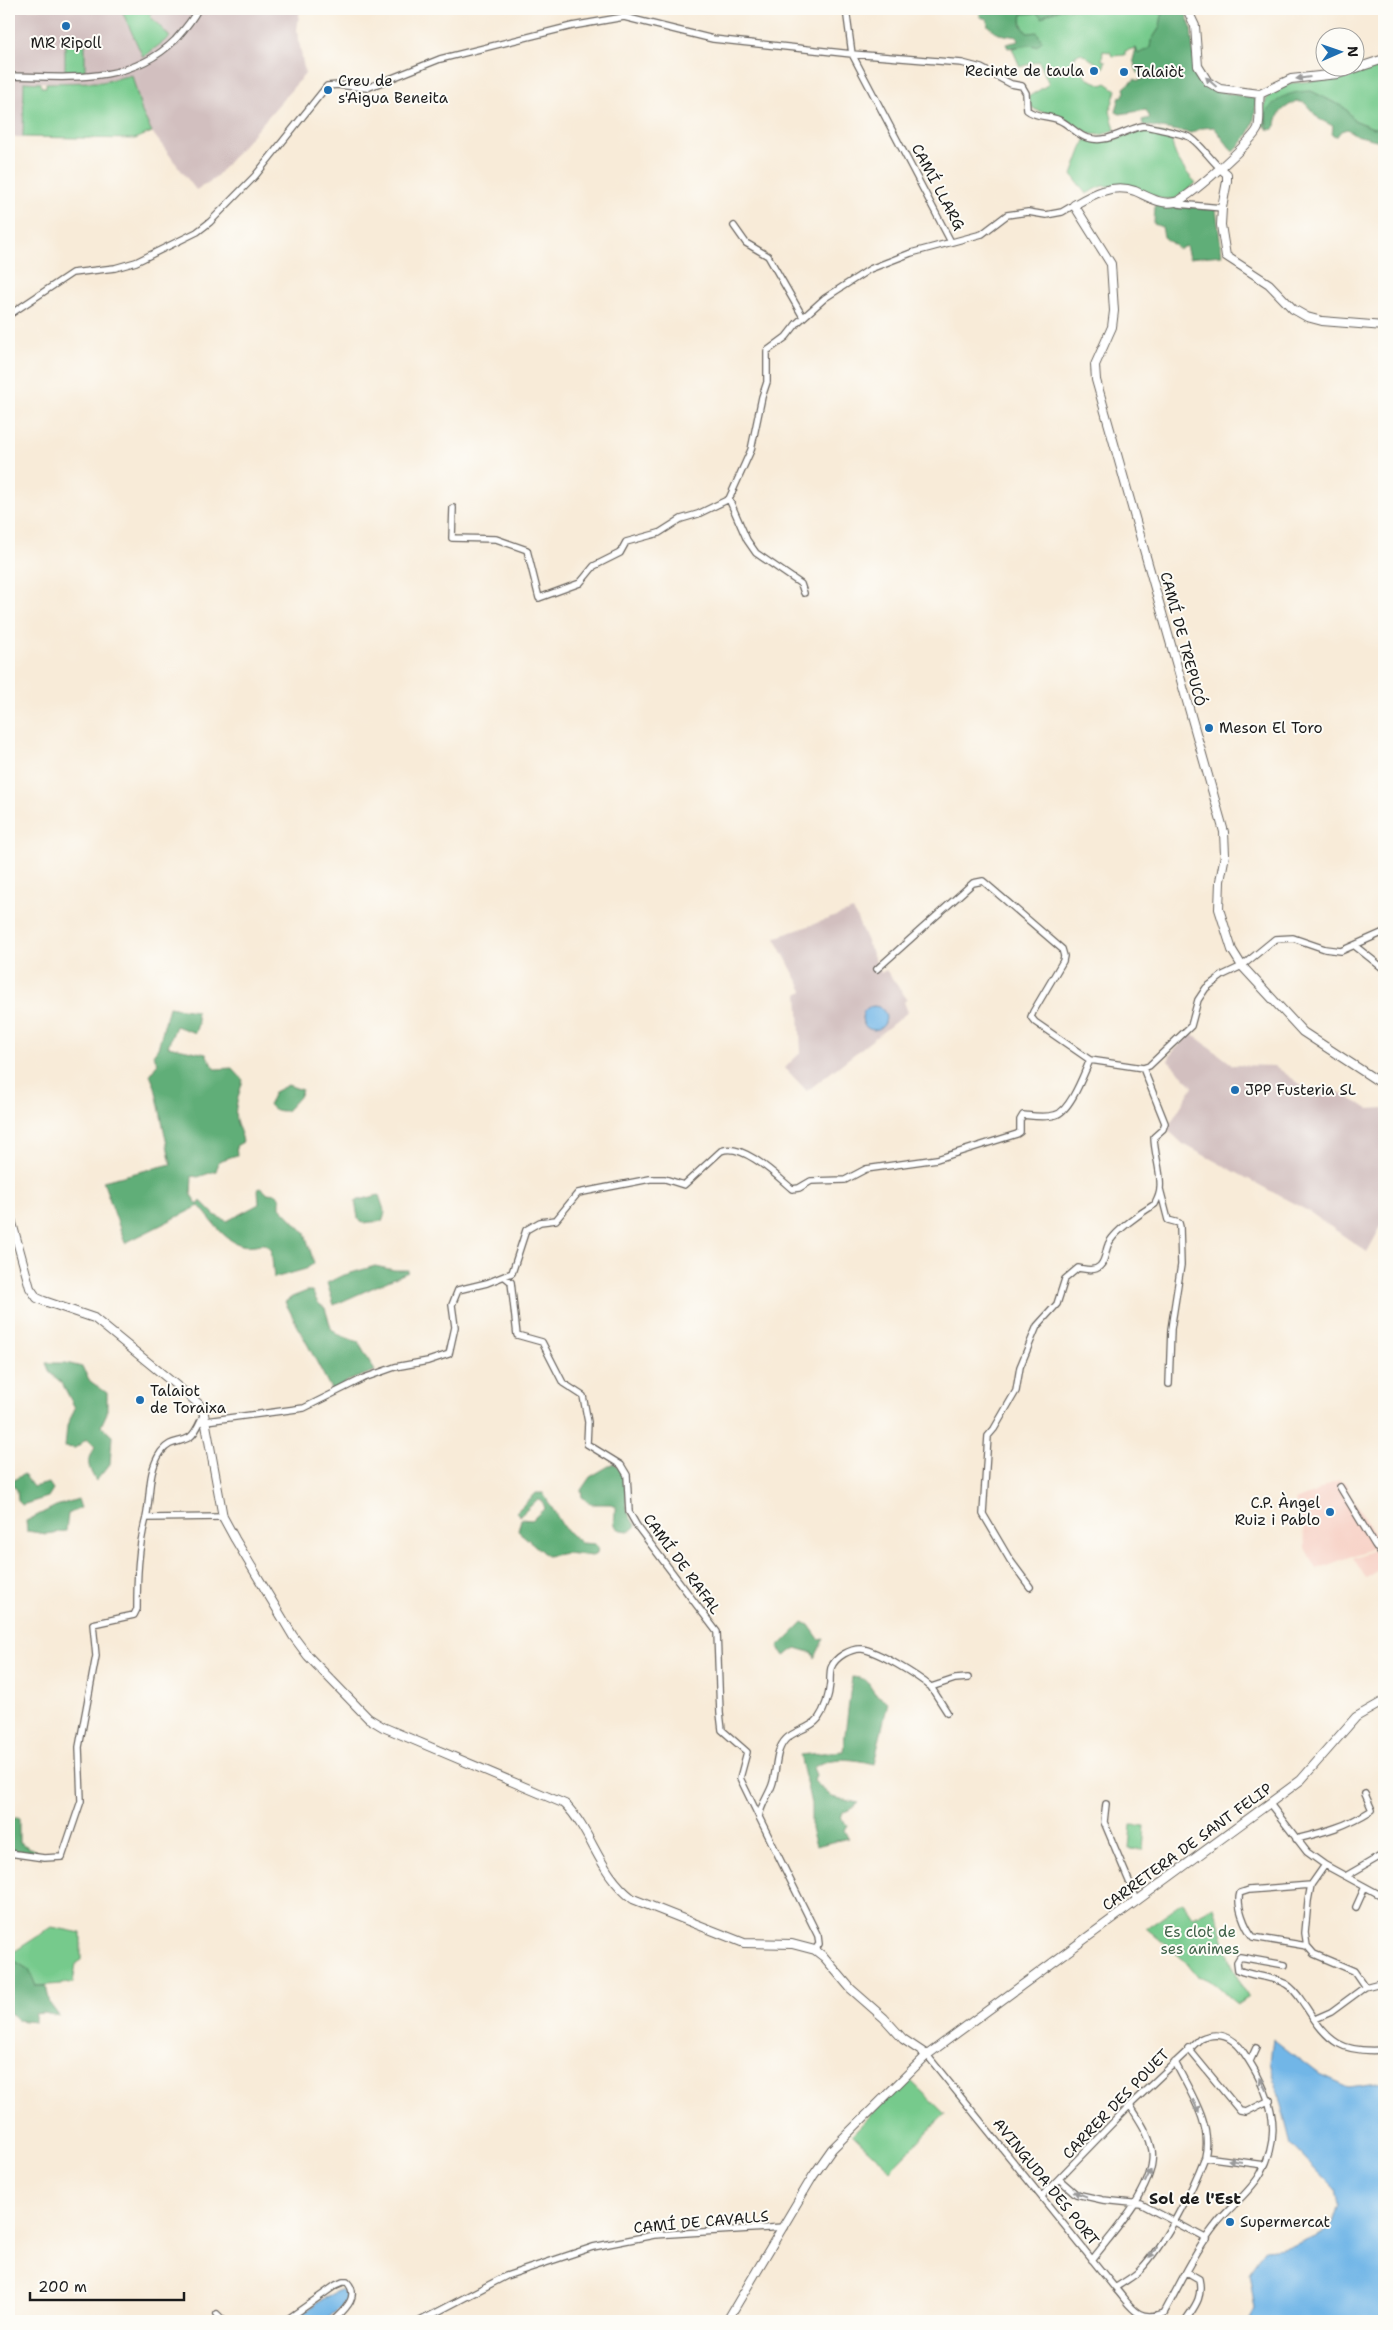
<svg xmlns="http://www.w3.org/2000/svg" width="1393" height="2330" font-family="'Shantell Sans',sans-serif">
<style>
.built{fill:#f7d1c6}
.industrial{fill:#d2bfbf}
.green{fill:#76ca8c;stroke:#497354}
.forest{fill:#60ae78;stroke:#3e654a}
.water{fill:#71b6e7;stroke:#466982}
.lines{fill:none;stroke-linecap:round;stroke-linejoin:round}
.street-casing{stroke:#69645e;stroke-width:8}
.secondary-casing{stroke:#69645e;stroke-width:10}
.street{stroke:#fff;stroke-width:5.5}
.secondary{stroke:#fff;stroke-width:8}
.oneway{fill:#999}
.poi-dot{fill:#1f6fb2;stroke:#fdfcf7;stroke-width:2}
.labels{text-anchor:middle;stroke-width:4;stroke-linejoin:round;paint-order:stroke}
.poi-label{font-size:15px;fill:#1c1c1c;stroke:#fdfcf7;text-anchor:start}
.street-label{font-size:15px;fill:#1c1c1c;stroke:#fdfcf7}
.park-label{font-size:15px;fill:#406249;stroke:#fdfcf7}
.neighbourhood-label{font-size:16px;font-weight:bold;fill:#1c1c1c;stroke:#fdfcf7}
</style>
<rect width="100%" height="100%" fill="#fdfcf7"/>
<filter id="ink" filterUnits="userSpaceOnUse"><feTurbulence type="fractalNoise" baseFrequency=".02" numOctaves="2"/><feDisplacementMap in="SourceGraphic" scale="10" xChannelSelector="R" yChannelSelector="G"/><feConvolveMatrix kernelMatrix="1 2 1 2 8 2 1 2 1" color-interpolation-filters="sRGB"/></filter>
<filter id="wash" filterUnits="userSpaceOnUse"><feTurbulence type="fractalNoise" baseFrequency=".0096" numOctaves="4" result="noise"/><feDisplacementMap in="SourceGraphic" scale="20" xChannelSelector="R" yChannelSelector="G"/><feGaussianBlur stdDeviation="1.12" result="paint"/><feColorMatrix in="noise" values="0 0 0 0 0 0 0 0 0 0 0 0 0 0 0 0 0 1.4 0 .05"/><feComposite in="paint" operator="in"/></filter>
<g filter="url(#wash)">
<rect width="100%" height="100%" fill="#f8ebd8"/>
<path class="built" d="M1339,1479L1348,1485V1491L1381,1545L1317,1569L1305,1548L1304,1525L1295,1500L1313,1493Z
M1376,1549L1384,1562V1567L1366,1578L1353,1558Z"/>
<path class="industrial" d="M9,9H300L297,30L305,74L214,179L196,190L152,132L142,112L131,75L113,80L87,83L24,82L23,137H9Z
M853,910L881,973L886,970L907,999L904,1002L908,1012L807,1091L785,1068L801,1052L798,994L803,991L775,938Z
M1191,1033L1233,1065L1275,1066L1311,1092L1326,1085L1369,1109L1384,1108V1221L1367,1252L1308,1211L1183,1144L1167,1129L1193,1086L1168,1061L1171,1054Z"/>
<path class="green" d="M121,9H154L149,15L170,37L143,57Z
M1060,9H1163L1160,27L1151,41L1150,48L1138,54L1136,48L1125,51V55L1112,56L1110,52L1103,51L1102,60L1105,61L1104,68L1081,53L1075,56L1074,61L1088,79L1103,85L1106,83L1116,90L1110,111L1115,130L1101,135L1090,134L1065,119L1036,110L1030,106L1028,97L1049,84L1039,61L1020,67L1012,48L1028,45L1037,46C1029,35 1019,28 1022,14L1049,13Z
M65,40H85V71H65Z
M1384,64V127L1373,128L1354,120L1345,108L1311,91L1266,112L1265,127L1261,123L1264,105L1268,96L1291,83L1342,78Z
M132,75L142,112L152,132L135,139L23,137L24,82L41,83V87H46V83L102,82Z
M1145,129L1171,136C1173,156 1182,168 1196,183L1175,199H1163L1125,186H1102L1086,194L1072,175L1085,140H1113Z
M1131,1825L1145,1826L1143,1850L1129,1849Z
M1183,1902L1193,1917L1214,1906L1233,1969L1248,1997L1238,2004C1221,1992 1218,1980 1197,1976L1185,1961L1146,1928Z
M52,1927L81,1933V1960L76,1963L73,1983L36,1986L29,1970L9,1957V1955Z
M908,2078L945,2114L890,2170L852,2134Z"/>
<path class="forest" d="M980,9H1060L1049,13L1042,18L1037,12L1022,14C1020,22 1021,28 1028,33L1037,32L1042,41L1037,46L1028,45L1008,48L1006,44L1019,41L1017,37L999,34L988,26L987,19L980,17Z
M1163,9H1184L1191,27L1194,63L1206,86L1213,90L1256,99C1255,126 1252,133 1233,152L1214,127L1202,128L1191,133L1143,125L1142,120L1150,118L1146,110L1120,114L1116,112L1120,96L1122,97L1125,92L1124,88L1135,79L1138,81L1145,78L1142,73H1138L1133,60L1136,48L1138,54L1150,48L1151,41L1160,27Z
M1311,91L1345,108L1354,120L1373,128L1384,127V142L1356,135L1347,129L1341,131L1337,136L1332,135L1333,126L1319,119L1305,103L1296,101C1285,108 1277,111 1276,126L1272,130L1267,129L1266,112C1280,96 1289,92 1311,91Z
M1155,204L1216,209L1222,255L1189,258L1186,246L1179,249L1164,237L1162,227L1154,224Z
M169,1007L196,1011L198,1024L195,1033L176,1026L168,1046L206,1054L215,1069L232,1068L243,1080C240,1092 232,1112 237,1123C239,1130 242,1134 243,1142L236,1146L237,1155L219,1161L216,1171L198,1177L192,1176L191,1195L198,1205L201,1201L216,1216L227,1221L259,1204L258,1189L261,1188L267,1193L277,1194L280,1199V1207L305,1233L314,1263L306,1269L274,1278L271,1249L265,1244C258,1244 248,1247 242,1245C222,1240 212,1219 199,1206L125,1243L103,1181L171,1164L155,1087L150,1075L158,1063L153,1055L158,1048Z
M288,1085L302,1090L299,1097L286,1111C279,1111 273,1111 269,1104L274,1092Z
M379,1195L385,1213L382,1221L362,1223L358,1218L355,1201Z
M375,1266L394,1270H408V1272L334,1305L327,1283L341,1276Z
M307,1291H312L318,1303L325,1308L331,1328L337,1334L358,1342L375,1371L348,1381L332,1391L285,1302L292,1297Z
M46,1363H66L82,1367L90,1381L107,1393V1413L101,1426L112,1436L110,1464L96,1481C88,1468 85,1459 95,1447L87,1439L75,1448L65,1447L67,1426L75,1408L62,1383L50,1373Z
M614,1463C634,1478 623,1491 628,1512C629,1516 633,1522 636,1526L630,1531C608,1530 616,1521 615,1506L611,1504H591L582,1497L581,1490L590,1477Z
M24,1474L33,1487L49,1483L53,1489L48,1497L22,1505L18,1501L17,1490L10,1482Z
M536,1493H543L564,1528L581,1543L595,1544L598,1547L597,1554L592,1556L567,1553L547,1556L518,1531L521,1519L532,1520L545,1508L542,1501L537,1500L520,1516L516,1512Z
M78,1499L81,1508L68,1514L66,1531L46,1534L27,1531L26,1521L56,1506Z
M803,1622L809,1625L819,1639L824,1638L815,1658L813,1653L796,1648L784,1656L778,1647Z
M852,1677C870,1679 865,1680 874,1692C877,1696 884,1699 888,1702L874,1764C853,1759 832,1755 813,1768L816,1775L814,1781L832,1797L858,1803L850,1810L843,1812L841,1818L847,1825L844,1830L848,1838L816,1846L811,1829V1804L800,1755L843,1751Z
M19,1817V1842L45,1856L9,1850V1820Z
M9,1957L29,1970L36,1986H46L50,2004L59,2016L43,2013L35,2014V2022L16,2020L9,2013Z"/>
<path class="water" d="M862 1018a12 12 0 1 1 24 0a12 12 0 1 1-24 0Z
M1273,2039L1317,2073L1348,2087L1384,2082V2321H1249L1255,2310L1249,2273L1265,2249L1292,2246L1330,2229L1338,2204L1335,2189L1291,2144L1270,2062Z
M341,2289L345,2293L346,2300L342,2303L343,2306L324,2321H294L296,2320L295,2317L302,2311L306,2312L317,2302Z"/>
</g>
<g filter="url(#ink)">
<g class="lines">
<g class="street-casing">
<path id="street" d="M846,9L852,54L951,242
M9,76C68,77 130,85 175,40C184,30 192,21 198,9
M1177,202L1178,204L1222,208
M734,226L746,243L768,256L803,317
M9,315L72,273L115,268L136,262L197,232L210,222L255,176L327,86L338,85L367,88L440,59L572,26L624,17L713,39L852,54L962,63L981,68L1011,84L1022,86L1026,93L1027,110C1037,118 1048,115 1059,120C1069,124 1078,136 1088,138C1109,144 1125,129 1143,126C1147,126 1188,135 1191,138C1202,146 1210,159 1220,168
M729,499L747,540L756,553L801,584L804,593
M453,508L452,538L496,539L527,550L539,598L580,583L594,566L620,553L626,542L659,533L681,519L698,514L729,499L751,450L762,397L767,382V351L786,337L797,323L825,298L870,269L911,253L982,234L1007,215L1028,212L1046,215L1062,212L1074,205
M1355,946L1384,969
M877,969L973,883L983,881L1062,949L1064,956L1063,961L1033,1012L1031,1017L1035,1022L1090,1060L1143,1068L1149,1066L1191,1026L1198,1000L1206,988L1223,975L1242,966L1275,939L1293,938L1325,949L1341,951L1384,932
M1160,1189L1168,1220L1179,1223L1180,1227L1181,1265L1171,1329L1169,1384
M505,1277L511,1282L517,1335L542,1342L563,1383L583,1396L588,1422L587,1444L621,1465L627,1475L629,1512L637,1526L717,1632L720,1713L722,1730L747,1752L740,1778L759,1817
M206,1421L304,1408L364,1378L395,1367L428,1361L449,1354L455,1327L452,1305L458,1290L487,1283L512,1273L526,1230L540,1222L556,1220L578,1193L650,1179H665L684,1185L721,1151C742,1142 776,1175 792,1189L799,1188L811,1181L845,1180L866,1169L937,1159L1017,1134L1020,1132V1120L1023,1115C1033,1116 1045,1118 1055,1115C1070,1112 1084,1073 1090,1060
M1340,1487L1375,1545L1384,1558
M146,1518L223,1517
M1030,1587L1010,1560L983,1514L988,1436L994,1429L1016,1391L1020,1367L1037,1326L1057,1304L1065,1279L1078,1268C1085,1269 1094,1272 1100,1266C1106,1260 1105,1252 1108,1245C1113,1232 1142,1212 1155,1204C1157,1200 1160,1194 1160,1189C1162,1173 1154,1154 1154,1137L1163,1129L1165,1123L1143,1068
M931,1687L947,1712
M1106,1804L1104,1822L1137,1900
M1270,1804L1307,1852L1325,1865L1384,1897
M1296,1839C1325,1832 1347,1826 1372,1810L1365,1794
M9,1853L44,1858L62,1857L81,1801L79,1747L96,1656L93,1624L134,1615L137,1609C137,1578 138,1549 146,1518C151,1496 147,1472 161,1452C171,1439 179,1444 190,1437C197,1432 200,1421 204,1414
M1325,1865L1311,1885L1308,1901L1305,1933L1307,1946L1314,1954L1354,1971L1365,1987
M1346,1876L1384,1854
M1356,1907L1365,1887
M1307,1946L1253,1937C1245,1927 1236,1905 1240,1893L1249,1890L1311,1885
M815,1950L819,1944L818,1936L759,1817C761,1803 770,1794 773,1782C777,1768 775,1750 786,1739C795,1730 810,1729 818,1719C825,1709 829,1695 830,1683C830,1679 830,1672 831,1668C835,1657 851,1648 862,1649C878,1651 918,1676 931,1687L955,1679L968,1678
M1285,1965L1240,1957L1237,1962L1238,1970C1254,1977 1271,1976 1286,1984C1296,1990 1300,1999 1306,2007C1329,2043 1341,2053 1384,2050
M1315,2019L1331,2012L1365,1987L1384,1982
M1188,2048L1240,2111L1246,2112L1270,2100
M927,2055L1115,2288C1132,2307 1137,2323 1164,2313C1179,2286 1195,2251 1214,2227C1227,2209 1251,2192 1261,2173C1285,2130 1269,2090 1244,2053C1233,2036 1218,2031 1200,2039L1130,2105L1042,2196
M1250,2061L1256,2048
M1205,2157L1265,2165
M1060,2180L1076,2194L1103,2200L1141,2204L1207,2239
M1092,2260C1113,2232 1157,2187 1152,2150C1149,2133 1139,2120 1130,2105
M1115,2288C1123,2282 1134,2277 1140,2270C1165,2244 1192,2191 1205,2157C1213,2124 1189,2091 1175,2062
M217,2314L224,2321
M285,2321L336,2285L343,2282H347C361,2297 343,2311 333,2321
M420,2321L506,2276L593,2247L654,2235L784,2227
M1185,2321C1195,2306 1203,2298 1199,2279L1187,2272"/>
</g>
<g class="secondary-casing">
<path id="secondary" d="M1187,9L1195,26L1198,66L1208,82L1220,89L1260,94L1291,79L1338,74L1384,59
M1260,94C1258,105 1261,118 1258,128C1254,140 1187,200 1175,202C1160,205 1149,197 1135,191C1113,183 1093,194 1074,205L1111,264L1114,311L1112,327L1095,365L1096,380L1224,832L1225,855L1220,881L1219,909L1232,950L1242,966L1303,1032L1384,1085
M1220,168L1227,174V181L1222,208L1221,225L1226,256L1269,284L1293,309L1307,317L1322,321L1384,326
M9,1212L30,1288L37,1298L44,1301L94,1318L199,1404L204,1414L223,1517L235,1539L293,1636L308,1656L368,1718L383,1727L565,1804C593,1833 599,1874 633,1899L744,1943L792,1944L815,1950L824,1957L851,1989L884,2018L903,2039L927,2055
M727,2321L813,2176L832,2149L927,2055L1301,1780L1356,1717L1384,1701"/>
</g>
<use href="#street" class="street"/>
<use href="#secondary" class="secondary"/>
</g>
<defs><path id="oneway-solid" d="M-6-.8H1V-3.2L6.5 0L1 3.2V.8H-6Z" transform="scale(1.25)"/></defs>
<g class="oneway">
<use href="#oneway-solid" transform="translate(1303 78) rotate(173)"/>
<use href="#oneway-solid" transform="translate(1211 82) rotate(-138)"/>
<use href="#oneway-solid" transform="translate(1263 2084) rotate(-116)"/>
<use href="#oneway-solid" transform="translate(1196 2106) rotate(64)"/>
<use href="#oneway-solid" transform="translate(1235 2161) rotate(-172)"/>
<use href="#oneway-solid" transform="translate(1148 2176) rotate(-65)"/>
<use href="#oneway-solid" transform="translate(1080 2194) rotate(-159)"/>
<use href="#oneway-solid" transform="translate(1153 2252) rotate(125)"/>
</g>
</g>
<g class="poi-dot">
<circle cx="66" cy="26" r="5"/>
<circle cx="1094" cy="71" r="5"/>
<circle cx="1124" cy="72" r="5"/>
<circle cx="328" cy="90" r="5"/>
<circle cx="1209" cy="728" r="5"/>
<circle cx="1235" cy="1090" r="5"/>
<circle cx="140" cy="1400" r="5"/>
<circle cx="1330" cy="1512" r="5"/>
<circle cx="1230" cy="2222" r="5"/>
</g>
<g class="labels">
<g class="poi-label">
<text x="66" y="48" text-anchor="middle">MR Ripoll</text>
<text x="1084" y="76" text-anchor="end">Recinte de taula</text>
<text x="1134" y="77">Talaiòt</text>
<text x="338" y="86">Creu de<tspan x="338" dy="17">s'Aigua Beneita</tspan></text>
<text x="1219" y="733">Meson El Toro</text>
<text x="1245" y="1095">JPP Fusteria SL</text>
<text x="150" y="1396">Talaiot<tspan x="150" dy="17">de Toraixa</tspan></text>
<text x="1320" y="1508" text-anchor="end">C.P. Àngel<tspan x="1320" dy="17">Ruiz i Pablo</tspan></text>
<text x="1240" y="2227">Supermercat</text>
</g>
<g class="street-label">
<text transform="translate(938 187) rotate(62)" y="5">CAMÍ LLARG</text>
<text transform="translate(1183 639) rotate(75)" y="5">CAMÍ DE TREPUCÓ</text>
<text transform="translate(682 1564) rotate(54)" y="5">CAMÍ DE RAFAL</text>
<text transform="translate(1187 1847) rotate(-36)" y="5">CARRETERA DE SANT FELIP</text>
<text transform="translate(1116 2104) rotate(-46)" y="5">CARRER DES POUET</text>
<text transform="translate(1046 2182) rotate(51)" y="5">AVINGUDA DES PORT</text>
<text transform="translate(701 2222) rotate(-5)" y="5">CAMÍ DE CAVALLS</text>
</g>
<g class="park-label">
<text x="1200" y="1937">Es clot de<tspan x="1200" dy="17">ses animes</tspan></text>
</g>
<g class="neighbourhood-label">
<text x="1195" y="2204">Sol de l'Est</text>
</g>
</g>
<rect width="1393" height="2330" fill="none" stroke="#fdfcf7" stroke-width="30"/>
<g transform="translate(1340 52) rotate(88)"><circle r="24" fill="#fdfcf7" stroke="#a3a29f"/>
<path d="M0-4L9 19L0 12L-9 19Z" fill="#1f6fb2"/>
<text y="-8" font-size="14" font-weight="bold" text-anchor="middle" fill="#1c1c1c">N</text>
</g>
<path d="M30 2292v8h154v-8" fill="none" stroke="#1c1c1c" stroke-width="2.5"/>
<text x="38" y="2292" font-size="15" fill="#1c1c1c" stroke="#fdfcf7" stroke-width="4" paint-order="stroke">200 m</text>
</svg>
